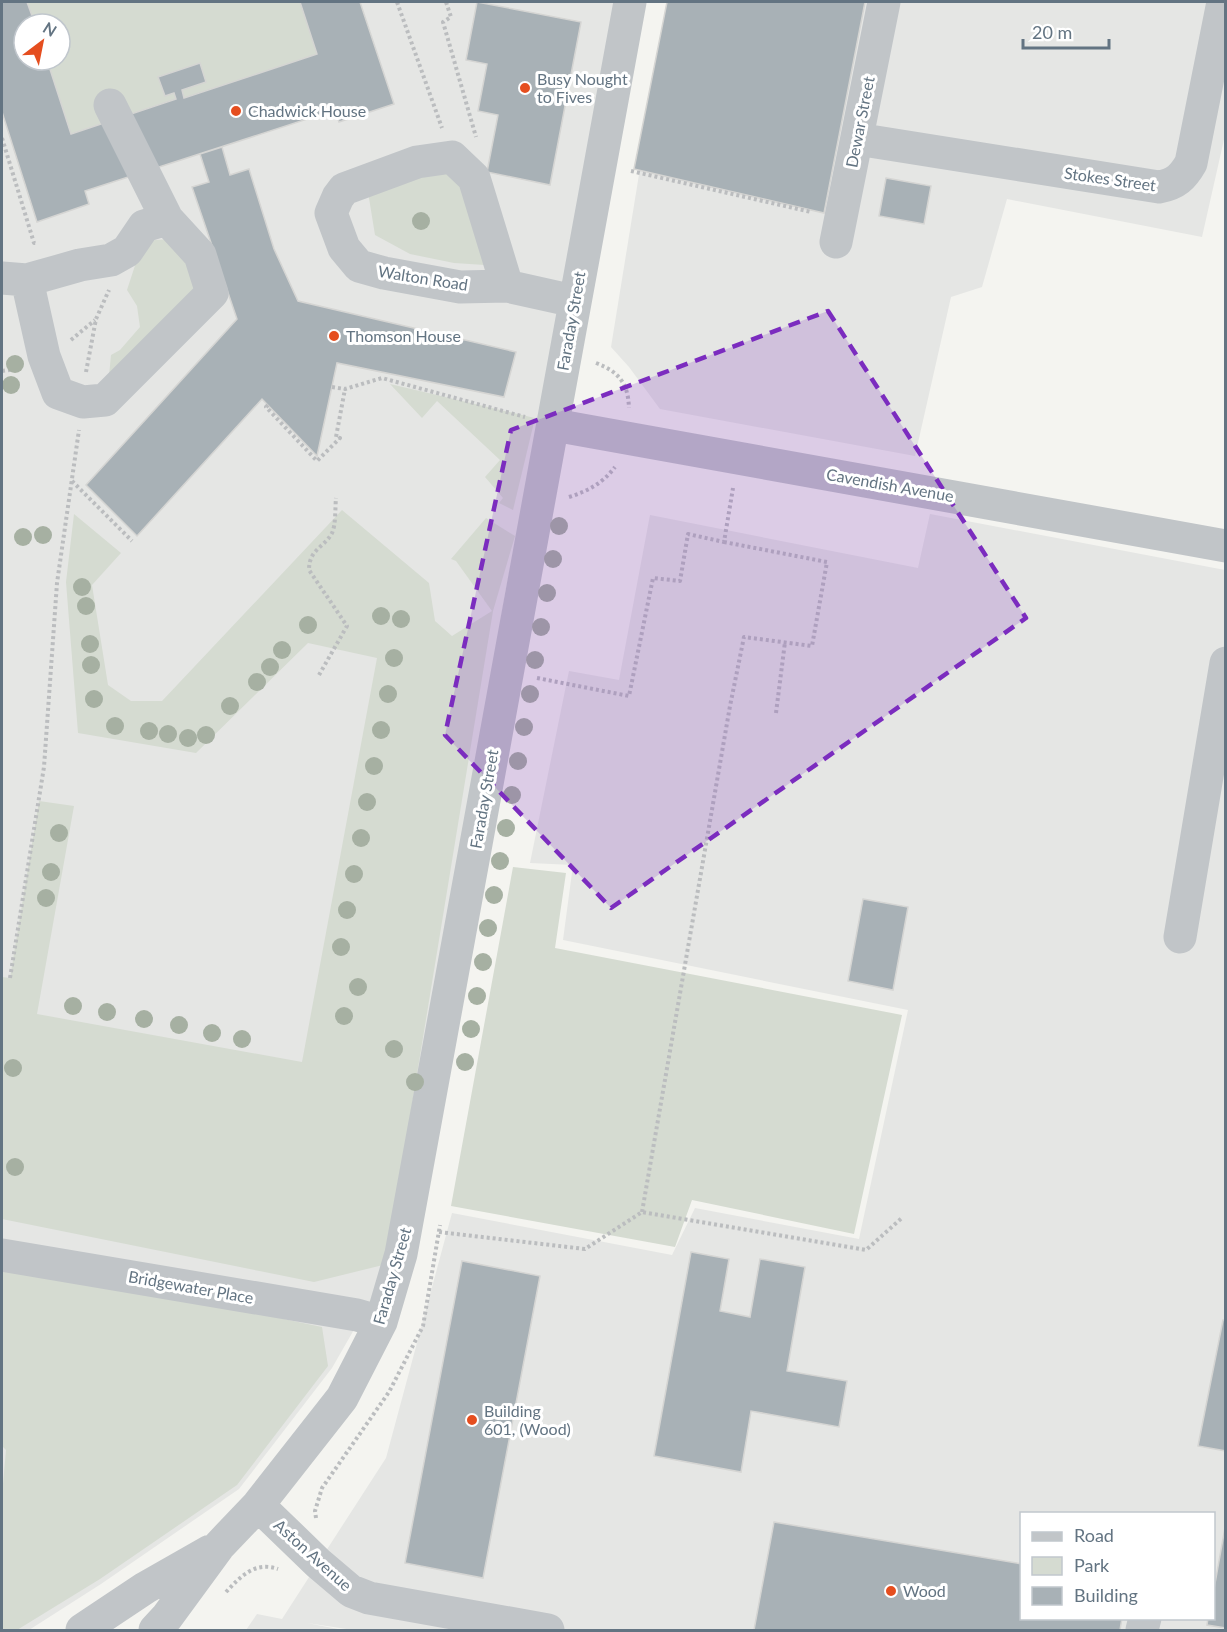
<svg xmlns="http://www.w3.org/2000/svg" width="1227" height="1632" font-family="Lato,sans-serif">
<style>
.built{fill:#e5e6e4;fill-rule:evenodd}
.green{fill:#d5dbd1}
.building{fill:#a8b1b6;stroke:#d5d5d3;stroke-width:1.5}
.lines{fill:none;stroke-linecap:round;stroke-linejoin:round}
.path{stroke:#bbbdbf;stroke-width:4;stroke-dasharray:3 3;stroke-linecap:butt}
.minor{stroke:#c1c5c8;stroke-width:33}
.tree{fill:#a6b0a2}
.marked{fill:#7b2cbf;fill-opacity:0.2;stroke:#7b2cbf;stroke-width:4.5;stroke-dasharray:12 8;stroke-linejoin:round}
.poi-dot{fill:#e54e1f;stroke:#fff;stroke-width:2}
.labels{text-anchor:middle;stroke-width:6;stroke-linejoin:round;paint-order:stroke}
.poi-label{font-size:16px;fill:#637482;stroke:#fff;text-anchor:start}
.street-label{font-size:16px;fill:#637482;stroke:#fff}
</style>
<rect width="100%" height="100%" fill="#f4f4f0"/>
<path class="built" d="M2,2H618L590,161L505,594L408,1183L390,1267L332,1368L239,1489L101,1584L29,1630H2ZM24,24H60V60H24Z
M667,2H1225V135L1202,237L1007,199L982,287L951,297L915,456L660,409L629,367L611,347Z
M930,514L1225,570V1630H353L307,1623L343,1630H246L257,1614L282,1619L386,1458L452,1213L672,1255L695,1208L859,1239L908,1010L563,940L573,865L530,863L569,671L619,680L650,515L918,568ZM1022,1514H1214V1618H1022Z"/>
<path class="green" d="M27,2H300L317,54L184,98L182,90L159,77L165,96L174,93L176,99L71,134L47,60H60V24H35Z
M420,172L459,174L485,265L454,263L410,254L375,235L368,192Z
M169,239L185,250L199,295L109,376L111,355L120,350L140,327L137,306L127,290L143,241Z
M390,384L535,418L513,510L499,503L503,498L485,477L500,460L437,401L422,418Z
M342,510L429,583L435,621L452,636L492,611L456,561L451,559L486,518L515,536L493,611L397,1196L383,1265L314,1282L2,1219V977L10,978L39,801L74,806L37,1014L302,1062L377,658L308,643L196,753L78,733L66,582L74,514L121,553L92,585L108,685L131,701H162Z
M513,867L566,873L555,948L902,1015L854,1234L692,1200L675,1247L451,1206Z
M2,1260L322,1327L328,1366L237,1485L100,1579L17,1630H2V1495L6,1450L2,1446Z"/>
<path class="building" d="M2,2H27L35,24H24V60H47L71,134L176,99L174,93L165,96L158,77L200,63L206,82L182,90L184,98L317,54L300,2H360L394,104L339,122L335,110L85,191L89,204L37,222L2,112Z
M477,2L581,22L550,185L487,172L498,115L478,111L487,64L466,60Z
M667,2H865L824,213L634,169Z
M222,147L230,175L249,169L274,249L298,301L516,352L504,397L337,363L317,456L262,399L137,536L86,485L237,319L192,187L209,182L200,154Z
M886,178L931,186L924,224L879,216Z
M863,899L908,907L893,990L848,981Z
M691,1252L729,1259L720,1311L750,1317L760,1259L805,1267L787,1371L847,1381L839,1427L751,1411L741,1472L654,1456Z
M462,1261L540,1276L483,1578L405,1563Z
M1223,1320H1226V1451L1198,1446Z
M774,1522L1022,1564V1618H1122L1120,1630H754Z
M1226,1522V1628L1207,1625L1208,1618H1214V1589Z"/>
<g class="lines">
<path class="path" d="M397,2L442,128
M446,2L451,17L443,22L476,137
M2,138L34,243H37
M631,171L811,212
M71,340L95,320
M596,363C619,372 628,383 629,408
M2,371L17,369
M86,372L96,319L109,290
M332,387L345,389L382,378L525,417
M268,405L266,407L317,461L340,438L336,437L345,389
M72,481L132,541
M569,497C588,491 603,483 615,467
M319,675L347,626L309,570C309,549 324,548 332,533C336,525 335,508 336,498
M537,678L629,696L653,578L680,581L688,534L724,542L733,488
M776,713L785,642
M10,978L44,767L57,583L79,430
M642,1212L730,706L744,637L812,646L827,562L724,542
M439,1232L585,1249L642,1212L866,1250L903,1217
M316,1518L315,1511L322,1488L389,1392L423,1326L440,1225
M226,1592C241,1576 255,1561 278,1569"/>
<path class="minor" d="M110,105L167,219
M857,139L1159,187C1176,184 1183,177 1191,163L1223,2
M836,242L884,2
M2,278L27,280L80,265L111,260L127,251L144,226L167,219L200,255L212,293L105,400L83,402L58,393L44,356L27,280
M507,286L474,178L452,157L417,162L344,189L338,197L331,213L344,248L359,266L384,273L460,287L507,286L574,301
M554,425L1226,546
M1180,937L1226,663
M2,1255L357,1315L381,1322
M258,1505L318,1563L351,1591L369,1598L548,1630
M82,1630L145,1588L210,1551
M155,1630L167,1617L219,1546L258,1505L342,1398L381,1322L401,1254L630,2
M1142,1630L1145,1618"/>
</g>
<g class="tree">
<circle cx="421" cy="221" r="9"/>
<circle cx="15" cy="364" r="9"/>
<circle cx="11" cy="385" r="9"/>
<circle cx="559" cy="526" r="9"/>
<circle cx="43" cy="535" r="9"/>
<circle cx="23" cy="537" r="9"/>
<circle cx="553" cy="559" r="9"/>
<circle cx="82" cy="587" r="9"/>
<circle cx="547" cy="593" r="9"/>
<circle cx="86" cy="606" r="9"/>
<circle cx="381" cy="616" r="9"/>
<circle cx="401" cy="619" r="9"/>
<circle cx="308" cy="625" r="9"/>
<circle cx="541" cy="627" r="9"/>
<circle cx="90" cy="644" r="9"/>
<circle cx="282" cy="650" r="9"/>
<circle cx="394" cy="658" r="9"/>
<circle cx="535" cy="660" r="9"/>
<circle cx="91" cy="665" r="9"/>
<circle cx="270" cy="667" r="9"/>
<circle cx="257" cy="682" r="9"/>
<circle cx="388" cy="694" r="9"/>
<circle cx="530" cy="694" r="9"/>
<circle cx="94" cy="699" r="9"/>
<circle cx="230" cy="706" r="9"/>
<circle cx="115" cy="726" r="9"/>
<circle cx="524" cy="727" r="9"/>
<circle cx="381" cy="730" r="9"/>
<circle cx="149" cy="731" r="9"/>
<circle cx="168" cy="734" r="9"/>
<circle cx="206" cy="735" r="9"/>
<circle cx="188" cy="738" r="9"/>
<circle cx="518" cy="761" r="9"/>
<circle cx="374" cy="766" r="9"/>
<circle cx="512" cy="795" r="9"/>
<circle cx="367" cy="802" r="9"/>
<circle cx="506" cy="828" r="9"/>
<circle cx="59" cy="833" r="9"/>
<circle cx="361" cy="838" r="9"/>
<circle cx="500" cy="861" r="9"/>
<circle cx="51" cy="872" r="9"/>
<circle cx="354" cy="874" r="9"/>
<circle cx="494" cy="895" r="9"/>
<circle cx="46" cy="898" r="9"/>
<circle cx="347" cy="910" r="9"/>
<circle cx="488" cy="928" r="9"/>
<circle cx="341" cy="947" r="9"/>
<circle cx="483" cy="962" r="9"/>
<circle cx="358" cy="987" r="9"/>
<circle cx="477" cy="996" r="9"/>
<circle cx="73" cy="1006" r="9"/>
<circle cx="107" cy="1012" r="9"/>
<circle cx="344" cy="1016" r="9"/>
<circle cx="144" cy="1019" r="9"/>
<circle cx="179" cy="1025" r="9"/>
<circle cx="471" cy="1029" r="9"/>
<circle cx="212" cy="1033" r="9"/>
<circle cx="242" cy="1039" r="9"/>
<circle cx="394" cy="1049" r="9"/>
<circle cx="465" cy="1062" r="9"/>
<circle cx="13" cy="1068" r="9"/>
<circle cx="415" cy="1082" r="9"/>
<circle cx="15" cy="1167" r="9"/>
</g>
<path class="marked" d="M828,311L1026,618L611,908L445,735L511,430Z"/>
<g class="poi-dot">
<circle cx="525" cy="88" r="6"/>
<circle cx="236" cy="111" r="6"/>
<circle cx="334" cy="336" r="6"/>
<circle cx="472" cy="1420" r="6"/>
<circle cx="891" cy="1591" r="6"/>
</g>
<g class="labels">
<g class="poi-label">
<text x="537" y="85">Busy Nought<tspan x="537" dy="18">to Fives</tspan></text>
<text x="248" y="117">Chadwick House</text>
<text x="346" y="342">Thomson House</text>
<text x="484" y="1417">Building<tspan x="484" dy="18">601, (Wood)</tspan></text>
<text x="903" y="1597">Wood</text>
</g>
<g class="street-label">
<text transform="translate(860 122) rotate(-79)" y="6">Dewar Street</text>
<text transform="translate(1110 179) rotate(8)" y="6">Stokes Street</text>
<text transform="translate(423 278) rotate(9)" y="6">Walton Road</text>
<text transform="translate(571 321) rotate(-80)" y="6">Faraday Street</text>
<text transform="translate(890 485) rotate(10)" y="6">Cavendish Avenue</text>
<text transform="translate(484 799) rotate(-80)" y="6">Faraday Street</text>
<text transform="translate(392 1276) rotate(-74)" y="6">Faraday Street</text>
<text transform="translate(191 1287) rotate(10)" y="6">Bridgewater Place</text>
<text transform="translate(313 1555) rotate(42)" y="6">Aston Avenue</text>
</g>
</g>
<rect width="1227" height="1632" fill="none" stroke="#637482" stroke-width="6"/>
<rect x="1020" y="1512" width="195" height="108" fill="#ffffff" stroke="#c1c7cd" stroke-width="1.5"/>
<rect x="1032" y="1532" width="30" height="9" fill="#c1c5c8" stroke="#c1c7cd" stroke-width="1.5"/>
<text x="1074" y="1542" font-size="18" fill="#637482">Road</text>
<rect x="1032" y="1557" width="30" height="18" fill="#d5dbd1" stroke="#c1c7cd" stroke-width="1.5"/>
<text x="1074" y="1572" font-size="18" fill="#637482">Park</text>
<rect x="1032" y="1587" width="30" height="18" fill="#a8b1b6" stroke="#c1c7cd" stroke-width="1.5"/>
<text x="1074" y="1602" font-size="18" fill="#637482">Building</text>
<g transform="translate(42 42) rotate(32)"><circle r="28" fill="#ffffff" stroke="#c1c7cd" stroke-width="1.5"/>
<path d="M0-4.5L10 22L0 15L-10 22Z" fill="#e54e1f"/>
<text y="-9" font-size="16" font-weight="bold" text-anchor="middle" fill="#637482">N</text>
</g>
<path d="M1023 39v9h86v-9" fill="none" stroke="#637482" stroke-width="3"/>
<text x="1032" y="39" font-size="18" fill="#637482" stroke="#ffffff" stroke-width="4.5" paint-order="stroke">20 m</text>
</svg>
